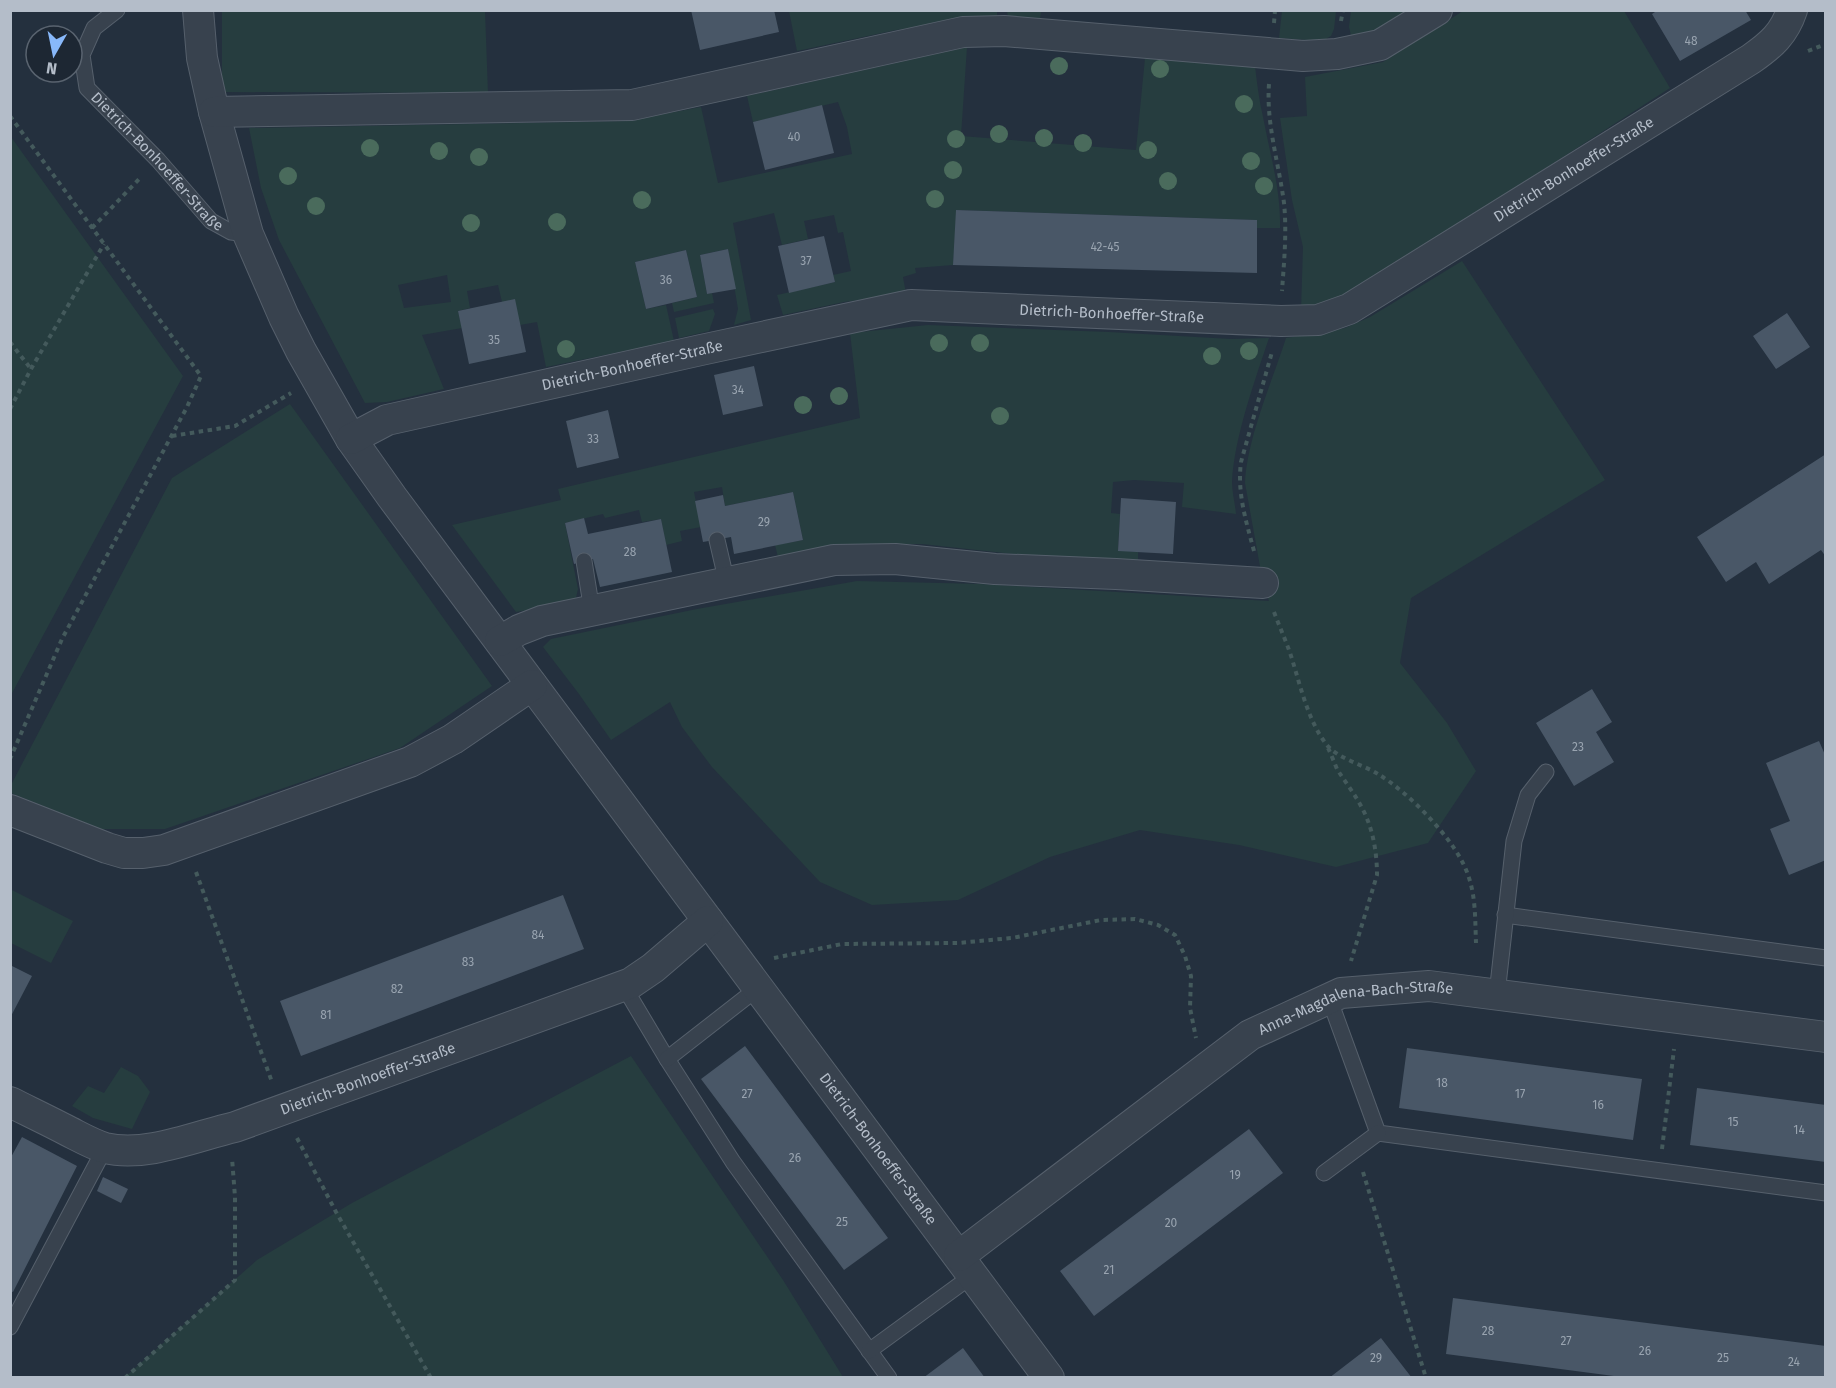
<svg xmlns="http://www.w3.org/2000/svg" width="1836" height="1388" font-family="'Fira Sans',sans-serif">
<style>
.green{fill:#263d3f;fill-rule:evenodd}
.building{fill:#495767}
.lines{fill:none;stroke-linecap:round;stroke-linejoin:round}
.lane-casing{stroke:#56606c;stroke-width:17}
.street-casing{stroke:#56606c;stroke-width:32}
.path{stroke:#445a5c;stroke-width:4;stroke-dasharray:4.5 4.5;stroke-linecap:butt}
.lane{stroke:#38424e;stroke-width:15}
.street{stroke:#38424e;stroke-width:30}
.tree{fill:#4a6b5c}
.labels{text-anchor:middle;stroke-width:4.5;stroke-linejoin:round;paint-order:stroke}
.number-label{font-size:12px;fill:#99a4b0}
.street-label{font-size:15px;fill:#b4bdc9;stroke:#1d2733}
</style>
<rect width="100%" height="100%" fill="#24303e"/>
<path class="green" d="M997,10V16L896,30L797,51L789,11Z
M222,11H485L488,93L222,92Z
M1007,11H1041L1040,19L1008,17Z
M1282,11H1336L1334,29L1331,36L1322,41L1279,38Z
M1351,11H1412L1382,30L1352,40L1349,27Z
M1463,11H1624L1670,88L1380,275L1339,299L1301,310L1303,247L1292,200L1280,118L1307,116L1305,77L1383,62Z
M967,47L961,136L1136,150L1145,58L1255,66C1257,83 1259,100 1263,117C1270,154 1281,190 1280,228H1257L1256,220L957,210L953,265L915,268L916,273L903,277L906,294L844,302L783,315L777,295L835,282L833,275L851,271L843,232L838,233L834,215L804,221L808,239L782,245L774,213L733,223L751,320L734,325L738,309L728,249L700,255L707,294L712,293L714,303L674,312L672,303L697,297L686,250L635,262L646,309L666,305L674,341L546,367L537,322L520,325L502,302L498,285L467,291L470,308L458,311L462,328L422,335L444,389L387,402L365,403L279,240L261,188L249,128L626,121L701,107L718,183L852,154L847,127L838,102L753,122L747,96ZM447,275L451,302L404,308L398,285Z
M11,137L183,376L11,695L10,137Z
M1462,261L1605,480L1411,598L1400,663L1447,723L1476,771L1428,843L1336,867L1239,845L1140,830L1050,857L958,900L872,905L820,882L712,767L682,727L670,702L611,740L579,694L543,647L551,639L697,609L857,581L981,584L1269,601L1263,583L1245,483C1247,438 1272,382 1286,338L1345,328L1370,317Z
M713,309L715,314L709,331L679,338L675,318Z
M928,325L1109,332L1231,339L1269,338C1255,380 1234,438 1232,482C1232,492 1235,503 1236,514L1182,507L1184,483L1134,480L1113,482L1111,513L1120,514L1118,550L1138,552V563L1050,558L922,544H888L779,561L775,545L803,540L793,492L725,506L722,487L694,492L701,527L680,531L682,541L666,545L661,519L642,522L639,510L605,518L603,514L565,523L578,589L575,602L516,612L452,525L561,500L558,489L860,418L850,333Z
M290,404L492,686L400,748L165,829H100L11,793V785L172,478Z
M10,889L73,921L51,963L11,943Z
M631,1056L783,1280L843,1377H125L257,1260L352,1203Z
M121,1067L138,1076L150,1092L132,1129L93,1118L72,1106L88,1086L104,1093Z"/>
<path class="building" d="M691,10H774L779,32L700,50Z
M1658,10H1745L1751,20L1680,61L1652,14Z
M822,105L834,153L765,170L753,122Z
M956,210L1257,220V273L953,265Z
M824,236L835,282L789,293L778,246Z
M728,249L736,289L707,294L700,255Z
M686,250L697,297L646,309L635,262Z
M515,299L526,352L469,364L458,311Z
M1787,313L1810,347L1776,369L1753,336Z
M754,366L763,406L723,415L714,375Z
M608,410L619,458L577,468L566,421Z
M1826,454V557L1821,550L1769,584L1756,562L1726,582L1697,537Z
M793,492L803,540L734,554L731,537L703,542L695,501L723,495L725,506Z
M1121,498L1176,502L1173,554L1118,551Z
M584,518L588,534L661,519L672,572L600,587L593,559L574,564L565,523Z
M1592,689L1612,722L1596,732L1614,762L1574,786L1536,723Z
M1819,741L1826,757V860L1789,875L1770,829L1790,821L1766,763Z
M563,895L584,949L301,1056L280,1001Z
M10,965L32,976L10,1018Z
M745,1046L888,1238L844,1270L701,1079Z
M1407,1048L1642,1079L1633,1140L1399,1108Z
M1697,1088L1826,1105V1162L1690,1145Z
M1249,1129L1283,1173L1094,1316L1060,1271Z
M22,1137L77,1166L13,1292L10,1291V1159Z
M103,1177L128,1189L121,1203L97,1191Z
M1453,1298L1826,1346V1378H1629L1446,1354Z
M1381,1338L1412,1378H1329Z
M963,1348L985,1378H923Z"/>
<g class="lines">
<g class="lane-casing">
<g id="lane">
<path id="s1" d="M117,10L94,28L82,55L87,88L158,160L211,221L231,232L248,234"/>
<path d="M717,540L727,583"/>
<path d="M584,561L592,611"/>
<path d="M1505,915L1826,958"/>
<path d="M623,985L667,1059L733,1162L889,1378"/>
<path d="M1497,994L1514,841L1528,795L1546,772"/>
<path d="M1329,998L1378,1133L1826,1193"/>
<path d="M667,1059L758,988"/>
<path d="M1324,1173L1378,1133"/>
<path d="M10,1327L105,1148"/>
<path d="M869,1351L973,1275"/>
</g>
</g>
<g class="street-casing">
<g id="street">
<path id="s2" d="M198,10L202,58L214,112L248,234L284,317L301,351L351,439L392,497L1049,1378"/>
<path d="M214,112L632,105L963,32L1004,31L1303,56L1337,54L1380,45L1437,10"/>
<path id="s3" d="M351,439L387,420L701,350L911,305L1281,321L1318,320L1349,309L1751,59C1771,45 1784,34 1792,10"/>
<path d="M500,641L519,630L542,621L834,560L895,559L995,569L1116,574L1263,583"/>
<path d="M10,810L107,848L124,853H143L164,850L410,762L453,739L532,685"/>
<path id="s4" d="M10,1102C30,1112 49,1121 68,1131C80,1137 92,1144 105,1148C146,1158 196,1136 235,1127L631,983L653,968L708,921"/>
<path id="s5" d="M959,1256L1250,1035L1341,993L1429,986L1826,1037"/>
</g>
</g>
<path class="path" d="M1341,21L1343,10
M1274,23L1275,10
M1808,51L1826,44
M1269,84C1266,124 1279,164 1284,203C1287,232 1284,262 1282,291
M10,116L201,376L187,407L62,639L10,759
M92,228L141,177
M10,342L31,369
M10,409L31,369L104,244
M172,436L235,426L291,393
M1254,551C1246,521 1237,493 1241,462L1272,352
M1274,612C1280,628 1287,643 1292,659C1301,688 1308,720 1326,744C1338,759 1362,764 1378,774C1408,792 1457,841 1468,875C1476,897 1475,920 1476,943
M1328,748C1331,754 1334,762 1337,769C1345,782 1355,794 1362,808C1373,828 1377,853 1377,875L1351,961
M196,872L272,1082
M774,958L842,944L958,943L1012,938L1101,920L1135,919L1158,925L1175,935L1185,956L1191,976L1190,1008L1196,1038
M297,1138L336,1212L431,1378
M1662,1149L1674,1049
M1363,1172L1426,1378
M125,1378L235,1280V1197L232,1158"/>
<use href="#lane" class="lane"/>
<use href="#street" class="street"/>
</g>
<g class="tree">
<circle cx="1059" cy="66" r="9"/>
<circle cx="1160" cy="69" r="9"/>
<circle cx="1244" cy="104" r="9"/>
<circle cx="999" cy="134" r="9"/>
<circle cx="1044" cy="138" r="9"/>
<circle cx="956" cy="139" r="9"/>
<circle cx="1083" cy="143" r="9"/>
<circle cx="370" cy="148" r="9"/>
<circle cx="1148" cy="150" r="9"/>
<circle cx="439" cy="151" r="9"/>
<circle cx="479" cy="157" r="9"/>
<circle cx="1251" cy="161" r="9"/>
<circle cx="953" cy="170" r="9"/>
<circle cx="288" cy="176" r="9"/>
<circle cx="1168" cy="181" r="9"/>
<circle cx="1264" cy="186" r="9"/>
<circle cx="935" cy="199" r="9"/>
<circle cx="642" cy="200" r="9"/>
<circle cx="316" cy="206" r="9"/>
<circle cx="557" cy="222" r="9"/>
<circle cx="471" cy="223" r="9"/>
<circle cx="939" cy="343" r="9"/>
<circle cx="980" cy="343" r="9"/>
<circle cx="566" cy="349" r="9"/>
<circle cx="1249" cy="351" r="9"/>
<circle cx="1212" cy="356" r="9"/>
<circle cx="839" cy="396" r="9"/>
<circle cx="803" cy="405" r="9"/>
<circle cx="1000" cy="416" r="9"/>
</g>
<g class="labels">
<g class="number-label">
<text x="1691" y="45">48</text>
<text x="794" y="141">40</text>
<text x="1105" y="251">42-45</text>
<text x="806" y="265">37</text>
<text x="666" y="284">36</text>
<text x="494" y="344">35</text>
<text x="738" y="394">34</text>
<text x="593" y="443">33</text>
<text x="764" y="526">29</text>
<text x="630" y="556">28</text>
<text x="1578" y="751">23</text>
<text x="538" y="939">84</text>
<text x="468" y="966">83</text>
<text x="397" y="993">82</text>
<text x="326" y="1019">81</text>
<text x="1442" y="1087">18</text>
<text x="747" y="1098">27</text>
<text x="1520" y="1098">17</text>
<text x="1598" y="1109">16</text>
<text x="1733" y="1126">15</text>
<text x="1799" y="1134">14</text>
<text x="795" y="1162">26</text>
<text x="1235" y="1179">19</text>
<text x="842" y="1226">25</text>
<text x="1171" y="1227">20</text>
<text x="1109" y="1274">21</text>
<text x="1488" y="1335">28</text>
<text x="1566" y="1345">27</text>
<text x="1645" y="1355">26</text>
<text x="1376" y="1362">29</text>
<text x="1723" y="1362">25</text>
<text x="1794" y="1366">24</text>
</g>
<g class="street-label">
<text dy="5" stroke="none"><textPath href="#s1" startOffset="194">Dietrich-Bonhoeffer-Straße</textPath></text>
<text dy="5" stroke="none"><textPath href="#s3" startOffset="1282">Dietrich-Bonhoeffer-Straße</textPath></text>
<text dy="5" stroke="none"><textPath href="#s3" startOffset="778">Dietrich-Bonhoeffer-Straße</textPath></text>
<text dy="5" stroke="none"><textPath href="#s3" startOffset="292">Dietrich-Bonhoeffer-Straße</textPath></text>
<text dy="5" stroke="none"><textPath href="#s5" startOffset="477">Anna-Magdalena-Bach-Straße</textPath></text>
<text dy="5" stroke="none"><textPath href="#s4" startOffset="380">Dietrich-Bonhoeffer-Straße</textPath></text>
<text dy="5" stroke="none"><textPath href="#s2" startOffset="1344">Dietrich-Bonhoeffer-Straße</textPath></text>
</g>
</g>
<rect width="1836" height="1388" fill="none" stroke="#b4bdc9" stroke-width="24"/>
<g transform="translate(54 54) rotate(189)"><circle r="28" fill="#1d2733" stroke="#59636f" stroke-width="1.5"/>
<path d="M0-4.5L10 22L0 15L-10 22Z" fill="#88b8fa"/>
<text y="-9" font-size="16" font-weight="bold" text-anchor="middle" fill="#b4bdc9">N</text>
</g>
</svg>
